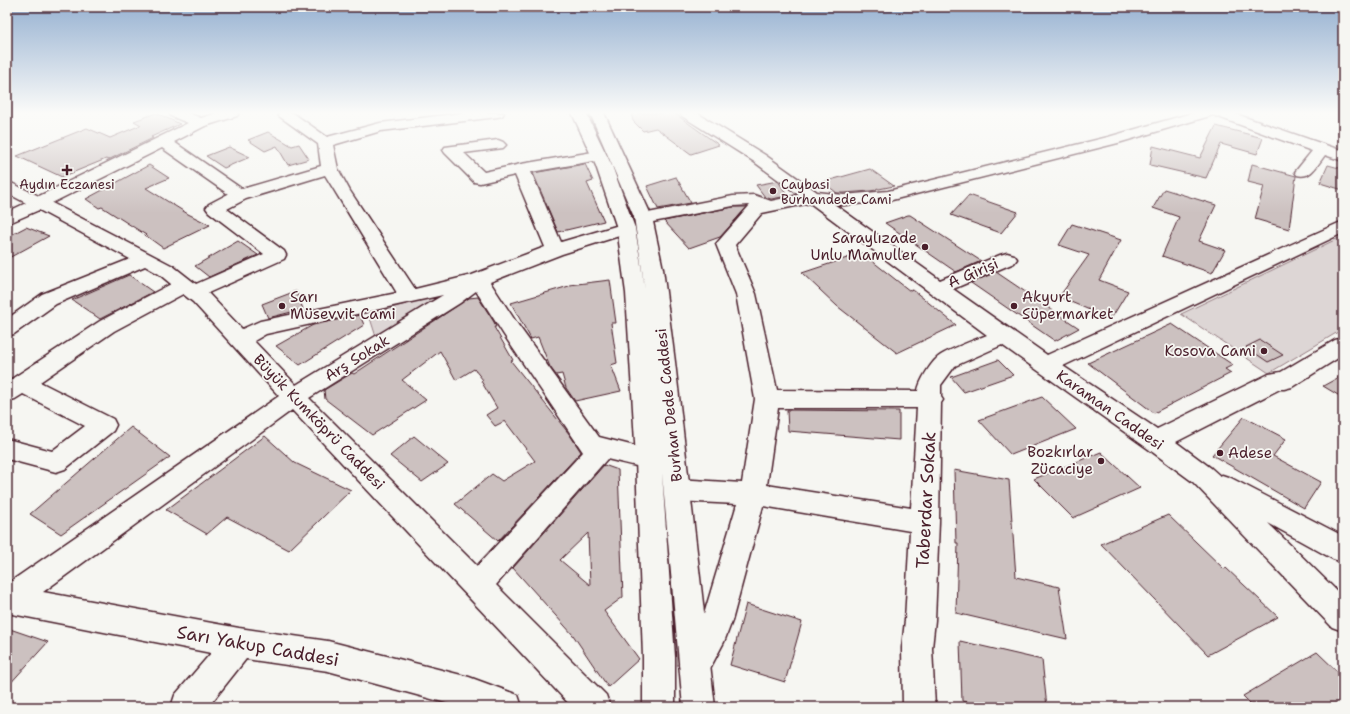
<svg xmlns="http://www.w3.org/2000/svg" width="1350" height="714" font-family="'Shantell Sans',sans-serif">
<style>
.green{fill:#ddd6d5;stroke:#947a80}
.building{fill:#ccc1c0;stroke:#4a1f2b;fill-rule:evenodd}
.lines{fill:none;stroke-linecap:round;stroke-linejoin:round}
.minor-casing{stroke:#4a1f2b;stroke-width:3}
.major-casing{stroke:#4a1f2b;stroke-width:3}
.minor{fill:#f6f6f2;fill-rule:evenodd}
.major{fill:#f6f6f2;fill-rule:evenodd}
.poi-dot{fill:#4a1f2b;stroke:#f6f6f2;stroke-width:1.5}
.labels{text-anchor:middle;stroke-width:3.5;stroke-linejoin:round;paint-order:stroke}
.far-poi-label{font-size:13px;fill:#4a1f2b;stroke:#f6f6f2}
.poi-label{font-size:15px;fill:#4a1f2b;stroke:#f6f6f2;text-anchor:end}
.street-label{font-size:15px;fill:#4a1f2b;stroke:#f6f6f2}
.near-street-label{font-size:18px;fill:#4a1f2b;stroke:#f6f6f2}
</style>
<rect width="100%" height="100%" fill="#f6f6f2"/>
<filter id="ink" filterUnits="userSpaceOnUse"><feTurbulence type="fractalNoise" baseFrequency=".025" numOctaves="2"/><feDisplacementMap in="SourceGraphic" scale="8" xChannelSelector="R" yChannelSelector="G"/><feConvolveMatrix kernelMatrix="1 2 1 2 8 2 1 2 1" color-interpolation-filters="sRGB"/></filter>
<g filter="url(#ink)">
<path class="green" d="M1343,236V329L1269,373L1181,314Z
M444,292L449,294L377,340L369,315Z"/>
<path class="building" d="M156,113L180,124L151,137L153,138L108,160L106,159L62,177L17,156L87,128L110,138L141,125L134,121Z
M631,113H674L719,145L691,154L656,128L643,131L633,121Z
M1216,126L1263,138L1257,154L1221,144L1206,178L1150,165L1153,146L1200,158Z
M268,132L292,146L299,144L309,159L288,165L277,146L265,151L248,140Z
M229,147L250,157L224,168L206,156Z
M585,164L593,181L587,183L604,221L558,232L533,173Z
M1252,164L1296,176L1289,229L1255,219L1264,186L1248,182Z
M149,165L169,178L146,188L188,214L210,225L163,248L145,235H146L102,207L99,208L86,199Z
M1328,165L1343,169V190L1320,183Z
M870,169L894,186L879,189L877,188L876,190L870,191L844,193H837L823,182Z
M676,177L691,203L658,209L647,186Z
M778,181L788,196L771,199L765,197L756,185Z
M1164,189L1216,205L1199,241L1225,250L1212,273L1162,256L1179,217L1153,208Z
M969,195L1018,212L1001,233L951,215Z
M733,207H747L720,237L689,248L664,221Z
M908,215H910L981,261L956,272L885,223Z
M1072,224L1121,240L1099,280L1128,291L1111,319L1059,297L1089,255L1059,245Z
M26,227L49,236L7,259V237Z
M238,241L258,255L209,277L195,266Z
M862,253L910,291L913,290L956,325L897,353L837,306L802,273Z
M996,272L1055,312L1079,328L1055,341L971,283Z
M129,275L153,292L100,319L72,300Z
M610,280L616,323H611L617,363L611,365L621,391L575,401L566,388L562,374L556,375L550,367L538,337L531,339L511,303L569,286V285Z
M296,291L303,309L268,318L262,304Z
M478,297L494,322L496,327H494L513,360L511,361L570,435L581,452L498,541L455,504L492,474L502,481L535,461L505,421L495,426L486,415L497,408L481,381L483,380L474,369L456,380L440,351L402,380L426,400L372,435L325,399L324,390L352,373L354,374L469,298Z
M360,315L364,325L300,365L276,346L313,325Z
M1172,324L1233,365L1225,369L1231,373L1154,413L1088,363Z
M1260,340L1283,355L1268,362L1246,347Z
M998,360L1013,375L964,392L951,377Z
M1343,375V398L1323,386Z
M1042,397L1076,429L1011,455L979,420Z
M787,410L899,411V440L788,431Z
M1244,417L1286,439L1273,456L1321,482L1304,508L1212,455Z
M131,427L170,457L61,534L30,514Z
M265,436L295,463L351,490L289,550L227,517L207,534L166,510Z
M414,436L448,464L422,482L390,456Z
M1101,452L1140,488L1073,518L1034,479Z
M604,465L618,470L623,597L604,611L639,659L608,687L573,635L513,568ZM588,533L590,585L560,560Z
M954,470L1009,480L1016,577L1059,587L1067,639L956,613L958,543H956Z
M1168,515L1224,569L1226,568L1278,617L1208,655L1101,544Z
M746,604L802,622L785,682L730,665Z
M7,628L48,642L7,687Z
M960,641L1042,660L1047,707H993L962,701Z
M1317,652L1343,677V707H1254L1243,696Z"/>
<g class="lines">
<g class="minor-casing">
<path id="minor" d="M169,113H188L201,118L217,113H239L237,116L205,126L174,142L242,189L321,166L318,144L279,116L277,113H293L327,137L380,123L462,113H504L502,116L497,117L381,131L333,145L338,169L350,191L415,289L472,275L545,247L515,175L480,183L474,182L445,153L443,150L445,147L498,140L503,142L506,145L503,148L464,153L484,172L521,164L599,151L605,153L607,156L605,159L531,172L561,242L626,223L632,224L635,228L632,232L562,254L490,282L518,325L599,437L658,452L662,459L658,466L649,469L607,459L496,585L606,695L610,707H572L292,410L43,592L239,628L328,641L469,677L518,695L522,707H461L328,671L246,659L208,707H171L175,695L211,653L7,613V584L279,396L193,302L183,294L114,331L40,382L113,419L116,425L113,431L65,469L56,472L7,459V439L52,451L85,426L23,394L15,399L7,401V382L100,321L171,284L159,274L145,266L56,304L14,334L7,336V319L42,294L130,259L39,210L7,224V212L26,203L7,193V181L39,196L188,123L171,116ZM162,148L228,194L209,204L206,208L209,212L264,254L196,284L173,266L52,203ZM325,175L397,293L260,321L242,329L208,293L284,259L286,255L284,251L227,209L246,199ZM476,291L504,335L583,452L477,566L309,398L460,303ZM443,295L296,385L254,341L266,334Z
M680,113H697L765,155L817,192L844,195L888,191L1108,137L1192,113H1233L1343,151V161L1325,155C1317,165 1311,179 1297,175L1295,172L1312,151L1213,115L1118,143L888,201L844,205L834,204L940,280L1000,255L1007,253L1014,255L1017,259L1014,263L953,289L1047,355L1343,221V233L1063,366L1157,429L1269,374L1281,372L1335,340L1343,338V355L1292,387L1284,389H1280L1176,442L1211,468L1220,476L1222,475L1231,478L1343,536V562L1333,559L1268,523L1343,597V631L1332,627L1193,482L1147,448L1002,345L955,366L941,385V397L943,400L941,403L939,522L935,620L932,648L935,707H903L902,648L905,620L910,531L763,506L732,621L724,642L706,676L695,681L684,676L679,665C686,650 696,637 702,621L737,504L677,501L668,498L664,490L668,482L677,479L742,483L755,399L736,294L716,244L750,205L733,206L643,224L637,223L634,219L637,215L643,214L733,196L754,195L771,201L799,195L753,161L682,116ZM810,203L987,335C972,341 955,347 941,355C932,360 919,382 918,391L777,390L756,294L735,245L762,213ZM778,408H917L911,508L767,485Z"/>
</g>
<g class="major-casing">
<path id="major" d="M572,113H586L612,166L635,228L645,290L634,217L590,113H604L652,217L663,269L675,362L715,707H683L662,473L675,657V707H643V657L636,459L626,293L617,228L596,166Z"/>
</g>
<use href="#minor" class="minor"/>
<use href="#major" class="major"/>
</g>
</g>
<linearGradient id="sky" x2="0" y2="1"><stop stop-color="#96b1d1"/><stop offset="0.53" stop-color="#fbfbf9"/><stop offset="1" stop-color="#fbfbf9" stop-opacity="0"/></linearGradient>
<rect width="1350" height="213" fill="url(#sky)"/>
<g class="poi-dot">
<path d="M65 164h4v4h4v4h-4v4h-4v-4h-4v-4h4z"/>
<circle cx="773" cy="191" r="4"/>
<circle cx="925" cy="247" r="4"/>
<circle cx="282" cy="306" r="4"/>
<circle cx="1014" cy="306" r="4"/>
<circle cx="1264" cy="351" r="4"/>
<circle cx="1220" cy="453" r="4"/>
<circle cx="1101" cy="461" r="4"/>
</g>
<g class="labels">
<g class="far-poi-label">
<text x="67" y="189">Aydın Eczanesi</text>
<text x="781" y="189" text-anchor="start">Caybasi<tspan x="781" dy="15">Burhandede Cami</tspan></text>
</g>
<g class="poi-label">
<text x="917" y="243">Saraylızade<tspan x="917" dy="17">Unlu Mamuller</tspan></text>
<text x="290" y="302" text-anchor="start">Sarı<tspan x="290" dy="17">Müsevvit Cami</tspan></text>
<text x="1022" y="302" text-anchor="start">Akyurt<tspan x="1022" dy="17">Süpermarket</tspan></text>
<text x="1256" y="356">Kosova Cami</text>
<text x="1093" y="457">Bozkırlar<tspan x="1093" dy="17">Zücaciye</tspan></text>
<text x="1228" y="458" text-anchor="start">Adese</text>
</g>
<g class="street-label">
<text transform="translate(973 273) rotate(-23)" y="5">A Girişi</text>
<text transform="translate(357 358) rotate(-32)" y="5">Arş Sokak</text>
<text transform="translate(669 405) rotate(-96)" y="5">Burhan Dede Caddesi</text>
<text transform="translate(1110 410) rotate(35)" y="5">Karaman Caddesi</text>
<text transform="translate(319 422) rotate(46)" y="5">Büyük Kumköprü Caddesi</text>
</g>
<g class="near-street-label">
<text transform="translate(926 500) rotate(-87)" y="6">Taberdar Sokak</text>
<text transform="translate(258 646) rotate(10)" y="6">Sarı Yakup Caddesi</text>
</g>
</g>
<rect width="1350" height="714" fill="none" stroke="#f6f6f2" stroke-width="24"/>
<rect x="12" y="12" width="1326" height="690" fill="none" stroke="#4a1f2b" stroke-width="1.5" filter="url(#ink)"/>
</svg>
